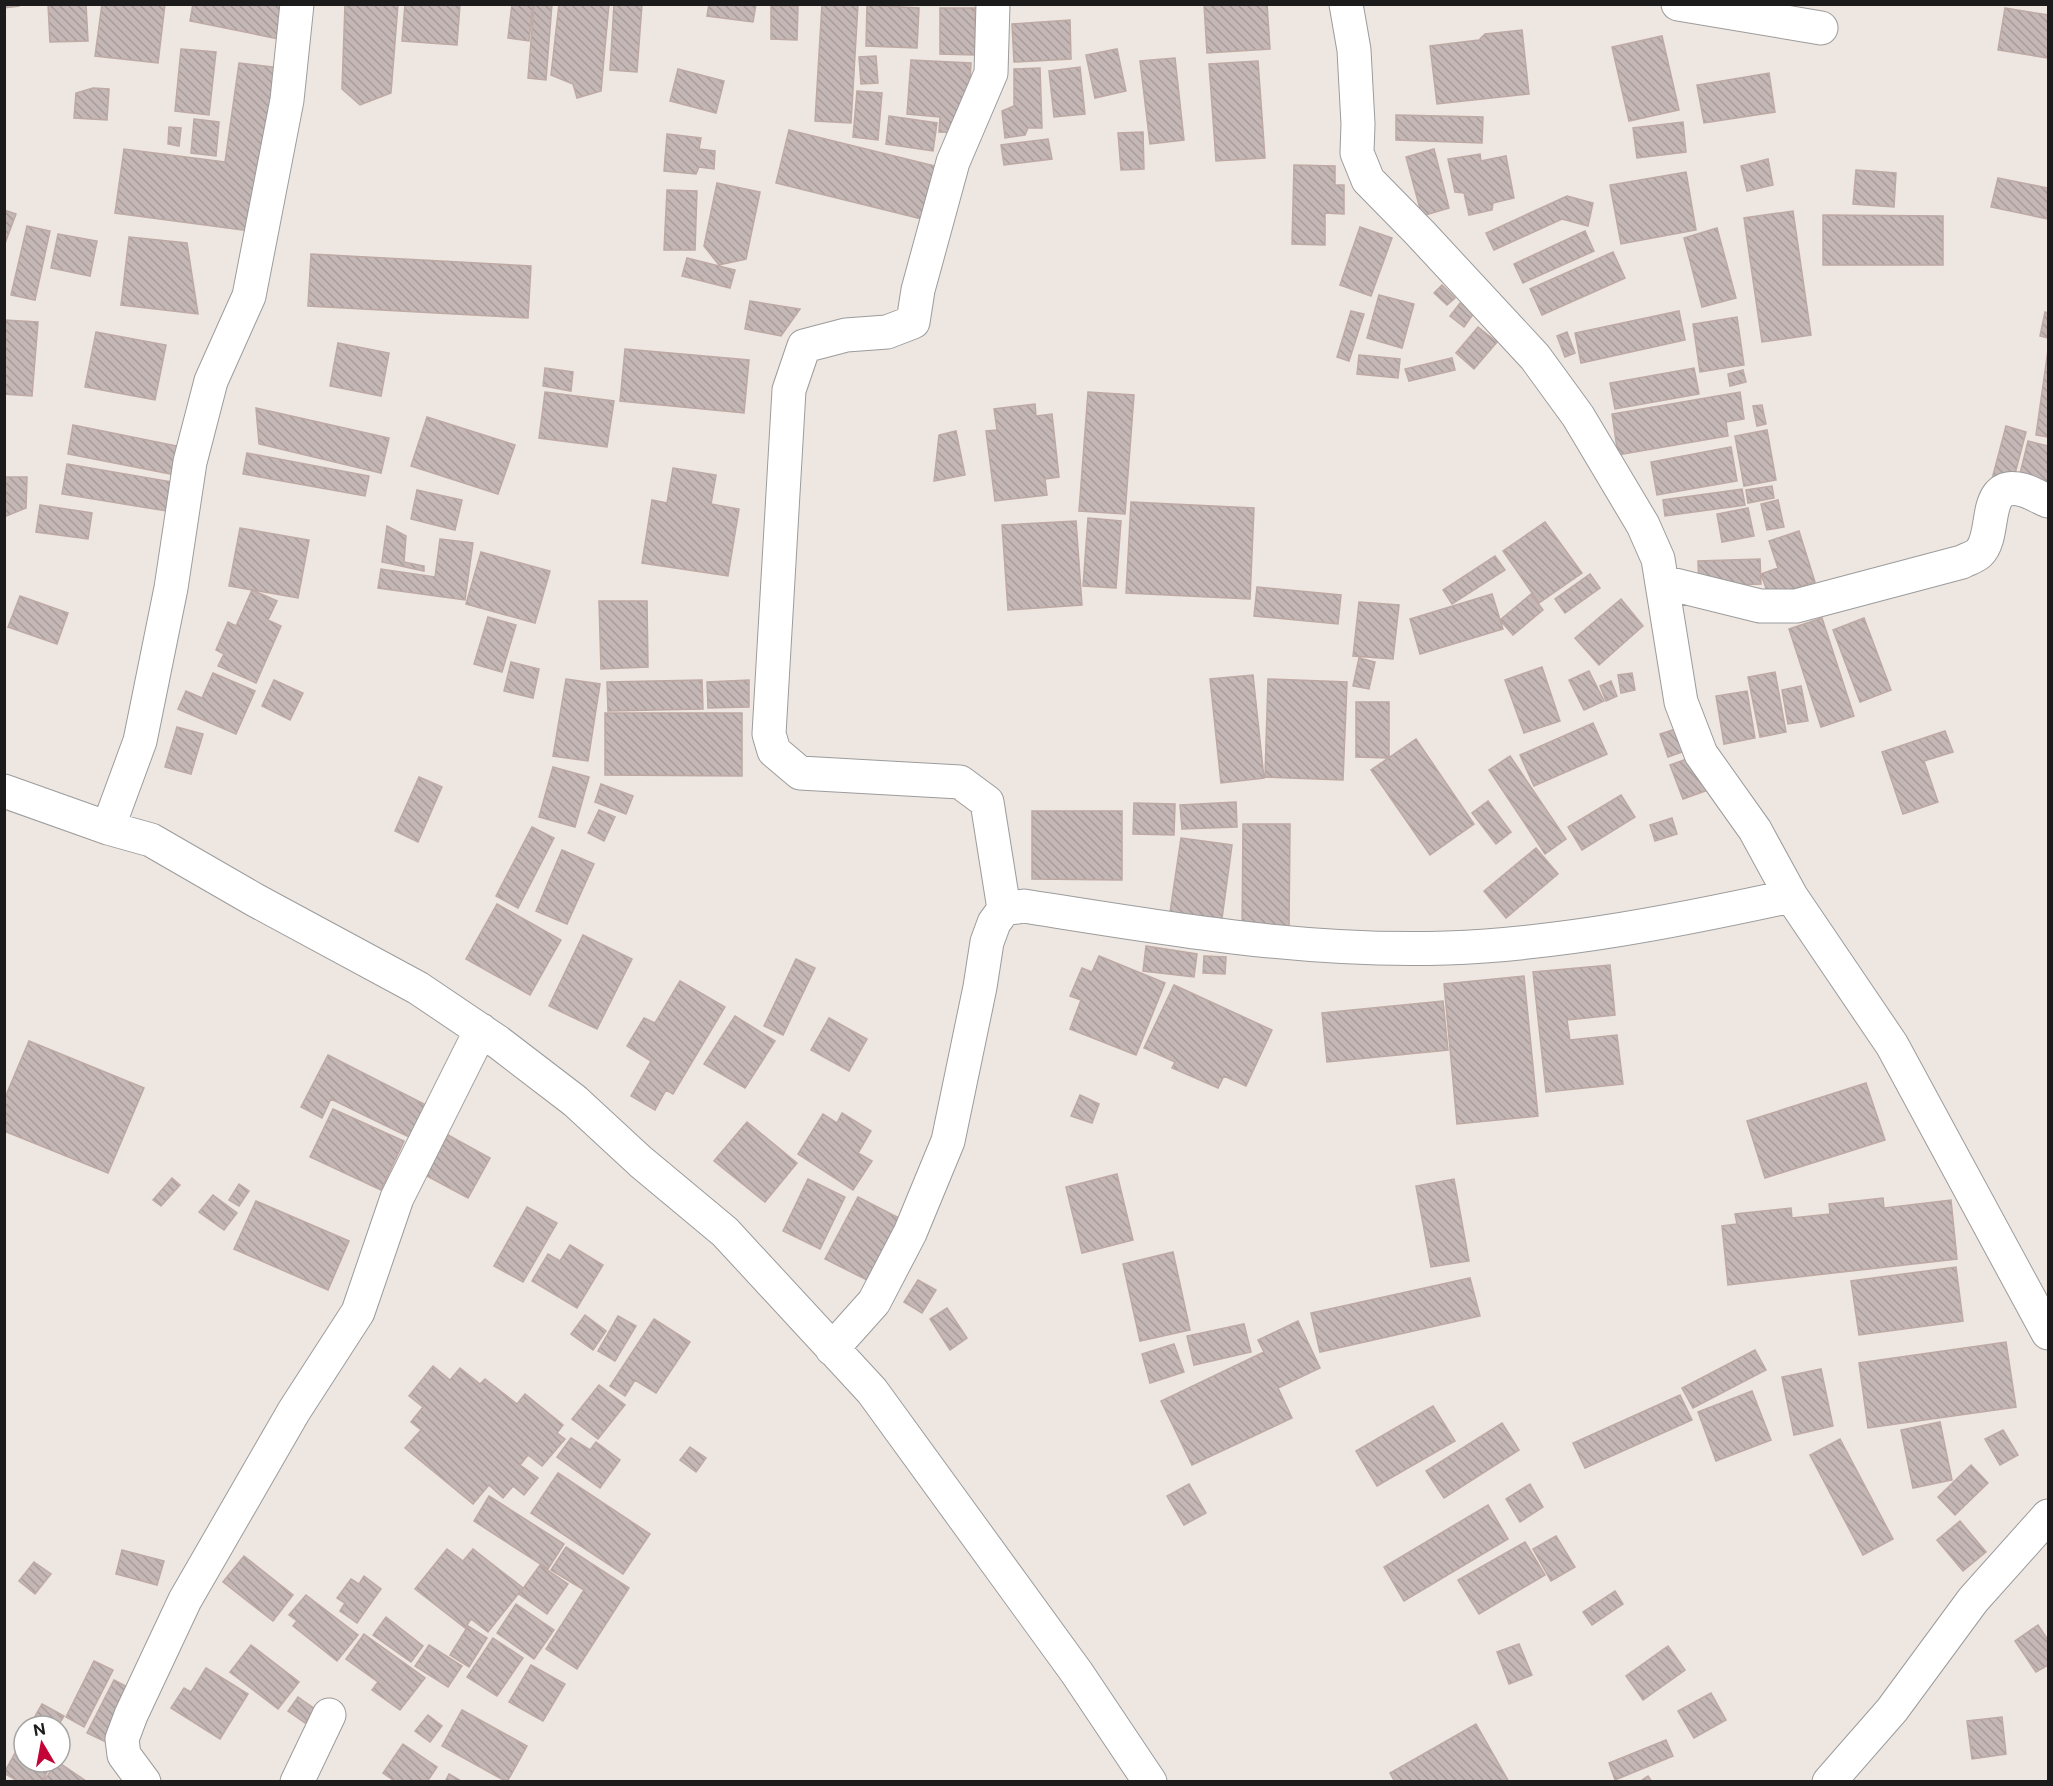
<svg xmlns="http://www.w3.org/2000/svg" width="2053" height="1786" font-family="'Public Sans',sans-serif">
<style>
.building{fill:url(#building-back-hatch);stroke:#bea9a4;stroke-width:1.5}
.lines{fill:none;stroke-linecap:round;stroke-linejoin:round}
.minor-casing{stroke:#9c9c9c;stroke-width:35}
.minor{stroke:#fff;stroke-width:33}
</style>
<defs>
<pattern id="building-back-hatch" width="6" height="6" patternUnits="userSpaceOnUse" patternTransform="scale(1.5)"><rect width="6" height="6" fill="#c4b7b5"/><path d="M-1 5l2 2M0 0l6 6M5-1l2 2" fill="none" stroke="#a89d9b"/></pattern>
</defs>
<rect width="100%" height="100%" fill="#ede6e1"/>
<path class="building" d="M4,4H19V6L4,8Z
M48,4H86L88,41L50,42Z
M102,4H165L158,63L95,56Z
M193,4H291L284,40L190,21Z
M345,4H398L391,93L360,105L342,89Z
M405,4H460L457,45L402,41Z
M512,4H533L529,41L508,38Z
M534,4H552L546,80L528,78Z
M559,4H609L601,91L577,98L573,84L551,75Z
M614,4H642L637,72L610,70Z
M709,4H756L753,22L707,16Z
M822,4H858L851,123L815,121Z
M1204,4H1267L1270,49L1207,53Z
M867,5L919,8L917,48L866,46Z
M771,6H798L797,40L771,39Z
M940,8H975V55L940,54Z
M2005,8L2048,15V58L1998,50Z
M1070,20L1071,59L1014,62L1012,24Z
M1522,30L1529,94L1437,104L1430,46L1479,40L1485,34Z
M1662,36L1679,110L1629,121L1612,47Z
M181,49L216,52L209,115L175,111Z
M1117,49L1126,91L1095,98L1086,55Z
M876,56L878,83L861,84L859,57Z
M1175,58L1184,140L1150,144L1140,61Z
M911,60L971,63L967,133L939,132L940,117L907,114Z
M1258,61L1265,158L1216,161L1209,64Z
M239,63L280,68L257,232L115,213L124,149L225,162Z
M1080,67L1085,114L1054,117L1049,71Z
M1040,68L1042,128H1028L1025,135L1005,138L1002,111L1014,106V69Z
M678,69L724,81L716,113L670,101Z
M1769,73L1775,112L1704,123L1697,85Z
M93,88L109,89L107,120L74,118L76,93Z
M857,91L882,93L878,140L853,137Z
M1396,115L1483,117L1482,143L1396,140Z
M889,116L937,123L933,151L886,144Z
M194,119L219,122L216,156L191,153Z
M1683,122L1686,152L1637,158L1633,128Z
M169,127L181,128L179,146L168,144Z
M789,130L939,167L926,220L776,183Z
M1143,132L1144,169L1121,170L1118,133Z
M667,134L701,138L699,149L715,151L714,169L699,167L696,174L664,171Z
M1048,139L1052,159L1004,165L1001,145Z
M1434,149L1449,208L1422,216L1406,157Z
M1480,154L1481,161L1506,156L1514,198L1493,203L1492,210L1469,215L1464,193L1455,192L1448,159Z
M1768,159L1773,185L1747,191L1741,166Z
M1294,165L1335,166V185H1344V214L1325,213V245L1292,244Z
M1856,170L1896,173L1894,207L1853,204Z
M1686,172L1696,230L1621,244L1610,185Z
M1998,178L2048,188V219L1991,207Z
M717,183L760,192L746,259L719,265L704,246Z
M667,190L697,191L695,250H664Z
M1567,196L1593,203L1588,226L1562,219L1494,250L1486,233Z
M4,210L16,214L4,246Z
M1793,211L1811,335L1762,342L1744,218Z
M1823,215L1943,216V265H1823Z
M27,226L50,231L35,300L11,295Z
M1360,227L1392,238L1371,296L1340,285Z
M1717,228L1736,298L1702,307L1684,238Z
M1585,231L1594,251L1523,283L1514,264Z
M58,234L97,241L90,276L51,268Z
M129,237L187,243L198,314L121,305Z
M1613,252L1625,278L1542,315L1530,289Z
M311,254L531,266L528,318L308,306Z
M687,258L735,270L730,288L682,276Z
M1442,285L1455,298L1447,305L1434,293Z
M1379,295L1414,304L1402,348L1367,338Z
M750,301L800,309L781,336L745,329Z
M1460,303L1474,313L1464,327L1450,316Z
M1351,311L1364,314L1349,361L1337,357Z
M1679,311L1685,340L1581,363L1575,333Z
M2045,312L2048,313V338L2040,336Z
M1737,317L1744,365L1700,372L1693,324Z
M4,320L38,322L32,396L4,394Z
M1478,327L1497,342L1474,369L1456,353Z
M96,332L166,345L155,400L85,387Z
M1567,332L1575,353L1565,357L1557,336Z
M338,343L389,353L381,396L330,386Z
M625,349L749,360L744,413L620,401Z
M2048,350V437L2036,435Z
M1359,355L1400,359L1398,378L1357,374Z
M1452,358L1455,370L1409,381L1405,369Z
M545,368L573,372L571,391L543,386Z
M1694,368L1699,394L1615,409L1610,383Z
M1743,370L1746,382L1730,386L1728,374Z
M545,392L614,401L607,447L539,438Z
M1088,392L1134,395L1125,514L1079,511Z
M1740,392L1744,419L1726,422L1728,436L1618,455L1612,414Z
M1035,404L1036,416L1052,414L1059,477L1045,479L1047,495L995,501L986,431L997,430L994,409Z
M1762,405L1766,424L1757,426L1753,406Z
M256,408L389,438L381,473L259,444Z
M427,417L515,445L498,494L411,466Z
M73,425L187,448L181,476L68,454Z
M2006,426L2026,432L2012,485L1992,479Z
M1767,430L1776,480L1744,486L1735,436Z
M956,431L965,475L934,481L939,435Z
M2028,441L2048,446V489L2018,482Z
M1731,447L1737,481L1657,495L1651,462Z
M247,453L369,476L365,496L243,474Z
M67,464L184,484L179,513L62,494Z
M673,468L716,475L711,504L739,509L728,576L642,563L652,500L667,503Z
M4,477H27L26,508L4,517Z
M1772,486L1774,498L1748,503L1746,490Z
M1742,489L1745,505L1665,516L1663,500Z
M417,490L462,500L455,530L411,519Z
M1778,500L1784,527L1767,530L1761,504Z
M1131,502L1254,508L1250,599L1126,593Z
M40,505L92,513L88,539L36,532Z
M1748,508L1754,536L1722,542L1717,514Z
M1088,518L1121,521L1116,588L1083,586Z
M1076,521L1082,605L1008,610L1002,525Z
M1545,522L1582,573L1539,603L1503,551Z
M387,526L406,536L404,562L424,566V571L382,562Z
M240,528L309,540L298,598L229,586Z
M1799,531L1815,582L1769,597L1761,574L1778,568L1769,541Z
M440,539L473,543L465,600L378,588L381,569L435,577Z
M481,552L550,571L535,623L466,604Z
M1495,556L1505,570L1452,604L1443,590Z
M1760,559L1761,584L1699,586L1698,561Z
M1590,574L1600,588L1565,613L1555,599Z
M1257,587L1341,595L1338,624L1254,616Z
M252,590L277,601L268,620L281,626L256,683L218,666L224,654L216,650L228,622L236,626Z
M1492,594L1503,629L1420,654L1410,619Z
M1531,594L1543,610L1513,635L1500,620Z
M20,596L68,613L57,644L8,627Z
M1621,599L1643,626L1599,665L1575,638Z
M599,601H647L648,667L601,669Z
M1359,602L1399,605L1393,659L1353,656Z
M488,617L516,625L502,672L474,664Z
M1822,618L1854,716L1821,727L1789,629Z
M1864,618L1891,690L1860,702L1833,630Z
M1359,658L1375,662L1369,689L1353,686Z
M511,662L539,669L533,698L504,691Z
M1542,667L1560,721L1524,733L1505,680Z
M1589,671L1604,701L1584,710L1569,680Z
M1775,672L1786,732L1760,737L1748,677Z
M213,673L255,691L236,734L178,709L186,691L202,698Z
M1632,673L1635,690L1621,693L1618,675Z
M1253,675L1264,778L1221,783L1210,679Z
M566,679L600,684L588,761L553,756Z
M1268,679L1347,682L1343,780L1265,777Z
M274,680L303,693L290,720L262,706Z
M702,680L703,709L608,711L607,682Z
M749,680V707L708,708L707,682Z
M1611,681L1617,696L1606,701L1600,686Z
M1801,686L1808,721L1788,724L1782,690Z
M1747,691L1755,738L1724,744L1716,696Z
M1356,702H1389V758L1356,757Z
M605,713H742V776L605,775Z
M1593,723L1607,754L1534,786L1520,755Z
M1685,726L1693,748L1668,757L1660,734Z
M177,727L203,734L191,774L165,767Z
M1945,731L1953,752L1924,761L1938,802L1903,814L1882,752Z
M1416,739L1474,824L1430,855L1371,770Z
M1510,756L1566,839L1545,854L1489,770Z
M1695,756L1708,790L1683,799L1670,765Z
M553,767L589,777L575,827L539,817Z
M419,777L442,787L418,842L395,831Z
M601,784L633,796L626,814L595,802Z
M1621,795L1635,817L1582,850L1568,827Z
M1488,801L1511,832L1496,844L1472,813Z
M1236,802L1237,827L1182,829L1180,805Z
M1134,803L1175,804L1174,835L1133,834Z
M599,810L615,817L604,841L588,833Z
M1032,811H1122V880L1032,879Z
M1672,818L1677,834L1655,841L1650,825Z
M1243,824H1290L1289,933L1242,932Z
M532,827L554,838L518,908L496,896Z
M1181,838L1232,845L1221,926L1169,919Z
M1536,848L1558,874L1506,918L1484,891Z
M562,850L594,864L567,924L536,911Z
M497,904L561,940L530,995L466,959Z
M583,935L632,959L597,1029L549,1006Z
M1146,946L1197,954L1194,977L1143,971Z
M1099,956L1165,983L1136,1055L1070,1029L1081,1000L1070,996L1082,968L1092,972Z
M1204,956L1226,957L1225,974L1203,973Z
M796,959L815,968L783,1035L764,1026Z
M1610,965L1615,1015L1567,1020L1570,1040L1617,1035L1623,1084L1546,1092L1533,972Z
M1524,976L1538,1116L1457,1124L1444,984Z
M680,981L725,1007L673,1094L666,1090L655,1110L631,1096L651,1061L627,1046L644,1018L655,1023Z
M1174,985L1272,1030L1246,1086L1224,1076L1218,1088L1172,1068L1175,1062L1144,1048Z
M1443,1001L1448,1050L1327,1062L1322,1013Z
M735,1016L775,1041L745,1088L704,1064Z
M829,1018L867,1039L849,1071L811,1050Z
M29,1041L144,1088L108,1173L4,1131V1100Z
M328,1055L428,1106L411,1138L331,1099L322,1118L301,1107Z
M1866,1083L1885,1140L1765,1178L1747,1121Z
M1080,1095L1099,1104L1092,1123L1071,1116Z
M333,1109L404,1141L381,1190L310,1157Z
M842,1113L871,1131L858,1153L872,1161L853,1190L798,1154L823,1114L837,1123Z
M747,1122L797,1163L765,1202L714,1161Z
M448,1135L490,1158L468,1198L425,1175Z
M1117,1174L1133,1240L1082,1253L1066,1187Z
M172,1178L180,1185L161,1206L153,1200Z
M808,1179L845,1197L820,1249L783,1231Z
M1454,1179L1469,1261L1431,1267L1416,1186Z
M239,1184L249,1191L239,1206L229,1200Z
M213,1195L237,1213L224,1230L199,1212Z
M858,1197L903,1220L871,1282L825,1259Z
M1883,1198L1884,1208L1951,1200L1957,1259L1728,1285L1722,1226L1737,1224L1735,1214L1791,1208L1792,1218L1830,1214L1829,1204Z
M256,1201L349,1241L328,1290L234,1249Z
M527,1207L557,1223L523,1282L494,1266Z
M570,1245L603,1265L577,1308L532,1281L548,1254L560,1261Z
M1173,1252L1190,1330L1140,1341L1123,1264Z
M1956,1267L1963,1321L1859,1335L1851,1281Z
M1470,1278L1480,1316L1320,1352L1311,1313Z
M918,1280L936,1290L922,1313L904,1302Z
M947,1308L967,1338L950,1350L930,1319Z
M585,1315L606,1331L593,1350L571,1334Z
M618,1316L636,1326L615,1361L598,1351Z
M654,1319L690,1342L656,1393L635,1380L625,1396L610,1386Z
M1298,1321L1320,1368L1278,1388L1292,1418L1192,1465L1161,1401L1264,1352L1258,1340Z
M1244,1324L1251,1352L1194,1365L1187,1336Z
M2006,1342L2016,1407L1868,1428L1859,1363Z
M1174,1344L1184,1372L1150,1383L1142,1354Z
M1755,1350L1766,1370L1693,1408L1682,1388Z
M433,1366L450,1380L460,1368L480,1384L485,1379L517,1404L525,1394L563,1425L557,1433L565,1439L542,1466L528,1455L520,1465L538,1478L524,1495L513,1486L503,1498L489,1485L473,1504L405,1448L421,1430L411,1422L423,1407L409,1396Z
M1821,1369L1833,1426L1794,1435L1782,1377Z
M599,1385L625,1405L598,1439L572,1419Z
M1752,1391L1771,1440L1716,1461L1698,1412Z
M1680,1395L1692,1420L1585,1468L1573,1443Z
M1433,1406L1455,1441L1377,1486L1356,1451Z
M1940,1422L1952,1480L1913,1488L1901,1430Z
M1502,1423L1519,1450L1444,1498L1426,1471Z
M2003,1430L2018,1455L2000,1465L1985,1439Z
M571,1438L590,1450L596,1442L620,1460L600,1488L557,1457Z
M1840,1439L1893,1539L1863,1555L1810,1455Z
M690,1447L706,1458L696,1472L680,1460Z
M1971,1465L1988,1483L1955,1515L1938,1497Z
M558,1473L650,1534L623,1574L531,1513Z
M1189,1484L1206,1513L1184,1525L1167,1496Z
M1530,1484L1543,1507L1520,1522L1506,1499Z
M489,1496L564,1544L548,1569L474,1521Z
M1488,1505L1508,1539L1404,1601L1384,1567Z
M1960,1521L1986,1552L1963,1571L1937,1540Z
M1556,1536L1575,1567L1551,1581L1533,1549Z
M1525,1542L1545,1575L1479,1614L1458,1580Z
M566,1547L629,1588L577,1669L546,1649L584,1590L551,1570Z
M447,1549L463,1561L473,1549L523,1588L488,1632L471,1619L465,1628L415,1589Z
M122,1550L164,1561L157,1585L116,1574Z
M244,1556L293,1595L273,1621L223,1582Z
M34,1562L51,1574L35,1594L19,1581Z
M540,1565L568,1584L547,1614L519,1594Z
M364,1576L381,1589L357,1623L340,1611L345,1603L337,1598L351,1579L359,1584Z
M1615,1591L1623,1604L1592,1625L1583,1612Z
M306,1595L358,1635L337,1661L293,1626L297,1621L289,1615Z
M516,1604L554,1630L534,1659L497,1633Z
M386,1617L423,1646L411,1662L373,1635Z
M2038,1625L2048,1640V1665L2036,1672L2015,1641Z
M468,1626L487,1638L469,1667L450,1655Z
M364,1634L425,1678L400,1710L372,1690L378,1682L346,1659Z
M493,1638L523,1658L497,1696L467,1677Z
M1519,1644L1532,1675L1509,1684L1497,1652Z
M251,1645L299,1682L278,1709L230,1672Z
M429,1645L462,1666L448,1687L415,1666Z
M1668,1646L1685,1670L1643,1700L1626,1676Z
M94,1661L113,1670L84,1727L66,1717Z
M531,1665L565,1684L543,1721L509,1702Z
M206,1668L248,1694L220,1739L171,1708L184,1688L191,1692Z
M114,1680L133,1690L106,1742L87,1733Z
M1711,1693L1726,1720L1694,1738L1678,1711Z
M298,1697L315,1709L305,1723L288,1711Z
M42,1704L64,1716L58,1726H45L33,1720Z
M462,1710L527,1746L507,1782L442,1746Z
M428,1715L442,1726L430,1742L415,1731Z
M2002,1717L2006,1754L1972,1759L1967,1721Z
M1476,1724L1509,1782H1395L1390,1773Z
M1666,1740L1673,1756L1615,1780L1609,1763Z
M20,1744L24,1747V1762H52L42,1782H35L29,1778L27,1782H19L4,1773Z
M403,1744L437,1767L427,1782H396L383,1773Z
M57,1762H58L86,1781L43,1782Z
M449,1774L463,1782H445Z
M1648,1776L1652,1782H1639Z"/>
<g class="lines">
<g class="minor-casing">
<path id="minor" d="M993,4L991,73L953,162L918,290L913,322L887,332L846,335L804,346L789,390L769,734L774,751L800,773L960,782L987,802L1004,909
M1346,4L1354,50L1358,124L1357,153L1368,180L1420,233L1535,357L1578,416L1643,525L1658,559L1681,702L1701,754L1755,830L1791,896L1892,1045L2048,1333
M1678,4L1821,28
M1663,582L1760,606H1796L1962,562C1967,559 1975,557 1979,553C1998,535 1980,479 2023,490C2031,492 2040,498 2048,501
M4,791L108,828L151,840L255,900L418,988L498,1042L575,1101L641,1162L725,1232L872,1391L1077,1673L1150,1782
M108,828L140,741L171,588L190,462L211,381L249,296L287,100L297,4
M832,1349L874,1302L910,1233L948,1141L980,987L987,942L994,923L1004,909L1024,906C1163,928 1305,953 1447,948C1560,944 1681,920 1791,896
M144,1782L124,1755L122,1739L131,1715L185,1600L294,1411L358,1312L397,1198L481,1030
M297,1782L329,1715
M1829,1782L1892,1710L1973,1600L2048,1516"/>
</g>
<use href="#minor" class="minor"/>
</g>
<rect width="2053" height="1786" fill="none" stroke="#1b1b1b" stroke-width="12"/>
<g transform="translate(42 1744) rotate(350)"><circle r="28" fill="#ffffff" stroke="#a4a4a4" stroke-width="1.5"/>
<path d="M0-4.5L10 22L0 15L-10 22Z" fill="#c30436"/>
<text y="-9" font-size="16" font-weight="bold" text-anchor="middle" fill="#1b1b1b">N</text>
</g>
</svg>
